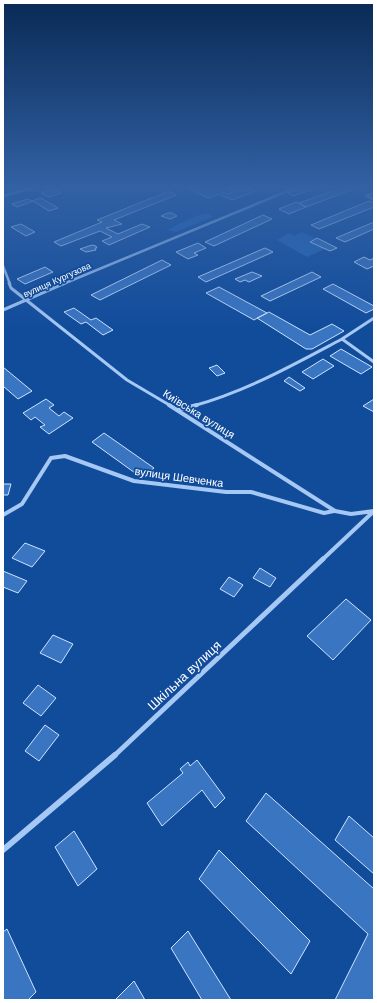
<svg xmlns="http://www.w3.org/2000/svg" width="377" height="1003" font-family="Arial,sans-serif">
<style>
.green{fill:#2365b9}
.building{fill:#3a75c2;stroke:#cde3fe}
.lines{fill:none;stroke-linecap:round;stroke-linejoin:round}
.street-far4{stroke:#a5c8f4;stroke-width:2.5}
.street-far3{stroke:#a5c8f4;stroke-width:3}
.street-far2{stroke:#a5c8f4;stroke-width:4}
.street-far1{stroke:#a5c8f4;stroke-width:5}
.street{stroke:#a5c8f4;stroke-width:6}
.labels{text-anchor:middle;stroke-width:3.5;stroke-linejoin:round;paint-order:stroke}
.far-street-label{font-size:9px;fill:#fff;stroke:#114c9b}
.street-label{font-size:11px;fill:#fff;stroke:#114c9b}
.near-street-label{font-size:13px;fill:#fff;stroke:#114c9b}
</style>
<rect width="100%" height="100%" fill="#114c9b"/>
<path class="green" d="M208,213L212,216L210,218L176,232L167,230L196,216Z
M302,232L315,238L310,241L325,249L307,257L277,240L289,233L294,236Z"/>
<path class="building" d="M192,188H212L227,194L233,192L223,188H236L242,190L250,188L256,191L232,200L219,194L208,198L189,189Z
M305,188H317L293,196L288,193Z
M341,188H357L306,207L299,203Z
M54,189L61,193L49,197L41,193Z
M169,191L176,195L114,220L122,224L106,228L118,234L142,224L150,227L109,245L102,241L112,237L100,231L61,246L54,242L102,222L97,220Z
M41,198L58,208L49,211L33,201L17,207L12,204L28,199L32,201Z
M369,201L374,203V207L319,229L311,225Z
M296,202L306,207L289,214L279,209Z
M168,213H172L177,216L170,219L161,216Z
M263,215L272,219L214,246L205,242Z
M374,222V229L345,242L336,238Z
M21,224L35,232L26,236L11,227Z
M317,238L337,248L330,251L310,242Z
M198,243L206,248L194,253L198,255L188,259L176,252Z
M92,245L96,246L97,248H95L96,250L86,252L80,249Z
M265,248L273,252L206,282L198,277Z
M364,257L370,260L374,258V266L367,269L354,262Z
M162,260L171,265L100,300L91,295Z
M45,267L53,272L25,284L17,279Z
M252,272L262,276L249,282L245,280L240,282L235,279Z
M312,272L321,277L270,301L261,296Z
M333,284L374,306V309L366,313L323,289Z
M219,287L267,313L254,320L206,293Z
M74,308L91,320L96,318L113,330L103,335L86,322L81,324L64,312Z
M269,312L310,335L332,324L344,331L312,349H306L257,318Z
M341,349L372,367L361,374L330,356Z
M323,359L334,366L313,379L302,372Z
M217,365L225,373L217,376L209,368Z
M3,367L32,391L18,399L3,386Z
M289,377L305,388L300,391L284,381Z
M46,399L54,405L49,408L59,416L64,412L73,418L49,434L40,427L45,425L35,417L31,420L23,413Z
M374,399V412L363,406Z
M104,433L154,468L142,478L92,442Z
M3,484H11L8,495H3Z
M25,543L45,551L32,567L12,558Z
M260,568L276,578L270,587L253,578Z
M3,571L27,581L18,593L3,587Z
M229,577L243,585L234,597L220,589Z
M346,599L371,620L333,660L307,636Z
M53,635L73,644L61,663L40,653Z
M38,685L56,698L41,716L23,703Z
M45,725L59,735L39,761L25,751Z
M197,760L225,798L215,808L202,790L162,826L147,803L183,773L180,769L188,762L190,766Z
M266,793L374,889V1000H335L368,934L246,821Z
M349,816L374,838V874L335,840Z
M74,831L97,869L78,886L55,847Z
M219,850L310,941L291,974L199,879Z
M7,929L36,992L28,1000H3V932Z
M188,931L231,1000H202L171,948Z
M134,981L145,1000H115Z"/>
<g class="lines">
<path class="street-far4" d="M3,196L32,188
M366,196L374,199
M366,196L374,193
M3,266L10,284
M63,284L295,188"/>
<path class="street-far3" d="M9,283L11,288L127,380L171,406
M3,310L65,283
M374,318L342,339L374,362
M193,406C247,391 293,365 342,339"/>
<path class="street-far2" d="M169,405L335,511L351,514L374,511
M178,410L197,405
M3,515L22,504L51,458L65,456L134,481L226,492H251L324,513L334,511
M322,560L374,511"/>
<path class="street-far1" d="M114,756L323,559"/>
<path class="street" d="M3,850L115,755"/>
</g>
<linearGradient id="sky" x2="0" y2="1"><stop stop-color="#092a55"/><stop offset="0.57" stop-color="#3261a4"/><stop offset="1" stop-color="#3261a4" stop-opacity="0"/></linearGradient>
<rect width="377" height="328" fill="url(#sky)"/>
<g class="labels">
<g class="far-street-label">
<text transform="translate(57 280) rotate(-24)" y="3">вулиця Кургузова</text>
</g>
<g class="street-label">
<text transform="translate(199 414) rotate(32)" y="4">Київська вулиця</text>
<text transform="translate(179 477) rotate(8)" y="4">вулиця Шевченка</text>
</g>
<g class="near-street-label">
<text transform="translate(184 675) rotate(-43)" y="5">Шкільна вулиця</text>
</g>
</g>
<rect width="377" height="1003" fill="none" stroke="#ffffff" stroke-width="8"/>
</svg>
